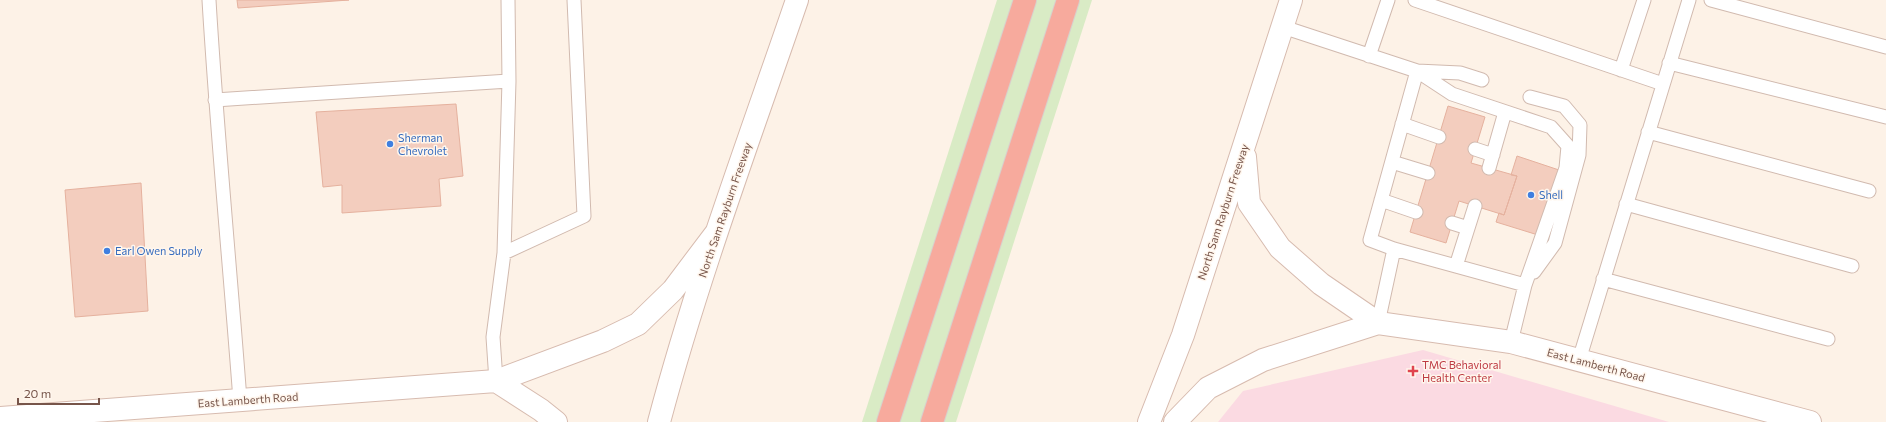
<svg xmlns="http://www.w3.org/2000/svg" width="1886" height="422" font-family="Commissioner,sans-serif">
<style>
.medical{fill:#fbdae2}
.green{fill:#d9ebc5}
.building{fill:#f3cdbe;stroke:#e5b19e}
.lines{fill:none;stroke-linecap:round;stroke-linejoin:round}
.lane-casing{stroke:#d1baaf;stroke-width:15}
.secondary-casing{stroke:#d7bbaf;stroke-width:24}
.highway-casing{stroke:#d9cfcc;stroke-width:24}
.lane{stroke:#fff;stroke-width:13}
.secondary{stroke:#fff;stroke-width:22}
.highway{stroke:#f7aa9d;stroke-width:22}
.shop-dot{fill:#3f7fe0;stroke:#fff6ed;stroke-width:1.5}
.health-dot{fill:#e0444e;stroke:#fff6ed;stroke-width:1.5}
.labels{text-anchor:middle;stroke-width:3;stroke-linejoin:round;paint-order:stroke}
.shop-label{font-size:11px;fill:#366cbe;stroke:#fff6ed;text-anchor:start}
.street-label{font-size:11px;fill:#77554a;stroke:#fff6ed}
.health-label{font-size:11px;fill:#be3a42;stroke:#fff6ed;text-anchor:start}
</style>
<rect width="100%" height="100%" fill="#fdf2e7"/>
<path class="medical" d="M1423,350L1669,422H1218L1243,391Z"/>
<path class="green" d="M997,0H1092L956,422H862Z"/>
<path class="building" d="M237,0H349L238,8Z
M456,104L463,176L439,179L441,206L342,213V185L323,187L316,112Z
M1448,106L1485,117L1471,163L1517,176L1504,215L1459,201L1446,243L1410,232Z
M1517,156L1559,170L1538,235L1496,222L1499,213L1504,215L1517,176L1511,175Z
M141,183L148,311L75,317L65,190Z"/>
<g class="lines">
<g class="lane-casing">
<path id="lane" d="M209,0C217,134 230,267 240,400
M1415,0L1663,84
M1711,0L1886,47
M1283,27L1417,71L1460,73L1482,80
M1369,56L1388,0
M1669,63L1886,117
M1621,70L1644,0
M1417,71L1452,94L1551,127L1568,146L1566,168L1525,285L1511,342
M1417,71L1370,240L1394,249L1525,285
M1530,97L1564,106L1580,125L1579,155L1555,243L1534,272
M215,100L509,81
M1402,124L1439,137
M1648,132L1869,191
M1475,149L1493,155
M1392,162L1428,173
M1489,168L1505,112
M1381,200L1416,212
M1626,204L1852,266
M1452,223L1468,228
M504,253L584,216L574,0
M1456,266L1475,206
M1603,279L1828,339
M1378,323L1394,249
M1579,360L1689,0
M496,381L493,337L504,253L509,81L508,0"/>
</g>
<g class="secondary-casing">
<path id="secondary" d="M1245,157L1249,203L1280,248L1321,284L1378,323
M496,381L541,410L556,422
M0,418L496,381L603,341L638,324L673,290L716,233
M659,422C697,279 749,140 797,0
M1149,422L1183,335L1291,0
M1175,422L1208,388L1263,360L1378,323L1511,342L1810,422"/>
</g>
<g class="highway-casing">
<path id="highway" d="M888,422L1025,0
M932,422L1068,0"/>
</g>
<use href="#lane" class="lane"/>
<use href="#secondary" class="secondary"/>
<use href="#highway" class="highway"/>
</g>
<g class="shop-dot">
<circle cx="390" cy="144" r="4"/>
<circle cx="1531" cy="195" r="4"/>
<circle cx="107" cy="251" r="4"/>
</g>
<path class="health-dot" d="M1411 365h4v4h4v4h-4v4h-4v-4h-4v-4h4z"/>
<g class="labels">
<g class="shop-label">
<text x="398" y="142">Sherman<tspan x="398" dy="13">Chevrolet</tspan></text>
<text x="1539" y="199">Shell</text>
<text x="115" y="255">Earl Owen Supply</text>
</g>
<g class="street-label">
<text transform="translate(725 210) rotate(-71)" y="4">North Sam Rayburn Freeway</text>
<text transform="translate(1223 212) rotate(-72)" y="4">North Sam Rayburn Freeway</text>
<text transform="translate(1596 365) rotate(15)" y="4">East Lamberth Road</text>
<text transform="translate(248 400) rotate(-4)" y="4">East Lamberth Road</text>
</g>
<g class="health-label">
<text x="1422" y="369">TMC Behavioral<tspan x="1422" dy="13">Health Center</tspan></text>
</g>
</g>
<path d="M18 398v6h81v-6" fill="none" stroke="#77554a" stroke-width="2"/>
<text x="24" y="398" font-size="12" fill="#77554a" stroke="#fff6ed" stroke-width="3" paint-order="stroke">20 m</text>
</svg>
